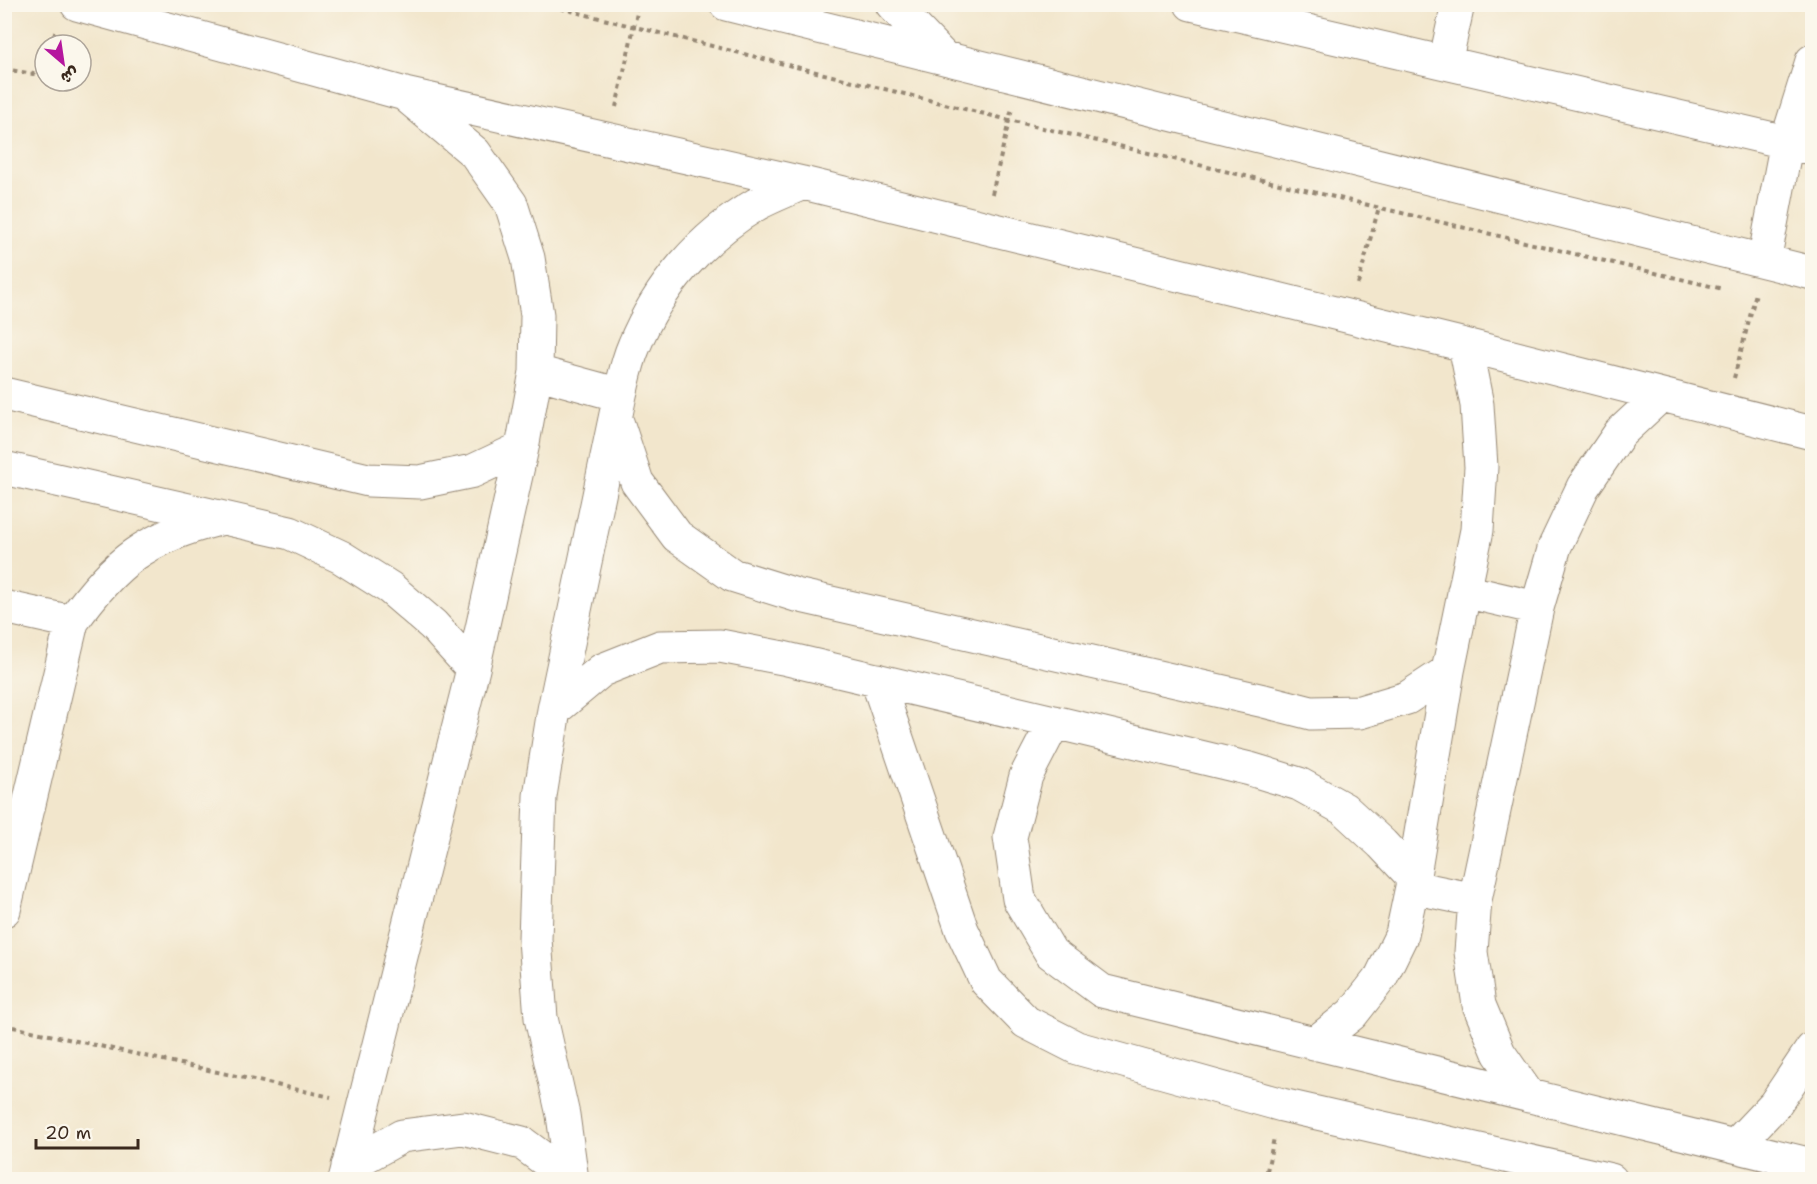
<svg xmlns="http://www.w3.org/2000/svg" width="1817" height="1184" font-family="'Shantell Sans','Playpen Sans Arabic',sans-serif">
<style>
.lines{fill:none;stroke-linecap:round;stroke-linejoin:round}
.minor-casing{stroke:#968875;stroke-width:35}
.path{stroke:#968875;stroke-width:4;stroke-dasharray:4.5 4.5;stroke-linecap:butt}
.minor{stroke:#fff;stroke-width:33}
</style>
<rect width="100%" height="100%" fill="#fbf7ec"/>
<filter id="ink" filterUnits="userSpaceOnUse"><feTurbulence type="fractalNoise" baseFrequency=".0167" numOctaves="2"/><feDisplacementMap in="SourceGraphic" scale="12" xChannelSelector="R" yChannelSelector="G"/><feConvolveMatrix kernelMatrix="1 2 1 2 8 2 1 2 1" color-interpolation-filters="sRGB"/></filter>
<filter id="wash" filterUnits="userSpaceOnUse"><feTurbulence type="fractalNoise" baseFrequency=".008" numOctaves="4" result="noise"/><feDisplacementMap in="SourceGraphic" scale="24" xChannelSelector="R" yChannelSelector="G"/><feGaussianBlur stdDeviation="1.35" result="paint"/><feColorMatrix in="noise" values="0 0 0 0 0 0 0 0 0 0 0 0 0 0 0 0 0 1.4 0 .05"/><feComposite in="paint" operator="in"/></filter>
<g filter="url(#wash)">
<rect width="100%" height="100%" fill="#f2e6cc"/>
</g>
<g filter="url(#ink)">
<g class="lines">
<g class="minor-casing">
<path id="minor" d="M77,4L405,94L803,183L1465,345L1812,433
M726,4L1812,273
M892,4L942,56
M1191,4L1812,148
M1445,63L1458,4
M1764,261L1787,141L1812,61
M536,372L620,395
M4,394L368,480L420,482L473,471L522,448
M616,419L637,482L677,536L732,575L796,595L1264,701L1311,713L1360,712L1407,698L1448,671
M4,468L290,533L341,557L390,588L433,625L473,669
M1464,591L1537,608
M4,607L72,622
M877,680L962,930L986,981L1026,1022L1077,1048L1282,1105L1611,1180
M554,710L602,670L660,647L720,646L783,658L1054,722L1250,769L1299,784L1344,809L1382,844L1412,876
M1054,722L1026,776L1010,837L1019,899L1051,953L1102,991L1812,1165
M1412,887L1475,900
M4,910L72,622C115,561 147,537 219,519
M1314,1044L1352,1014L1381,977L1402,934L1412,887L1448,671L1477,530L1481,467L1477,405L1465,345
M1529,1096L1499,1053L1479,1005L1471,952L1475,900L1537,608L1555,546L1583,487L1620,433L1661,395
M1736,1145L1775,1104L1812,1049
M348,1166L402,1136L463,1128L522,1143L572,1180
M345,1180L473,669L522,448L536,372L537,315L528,258L511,204L475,153L408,97
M572,1180L563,1115L541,1018L535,939L540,796L554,710L620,395C624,379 627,362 634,346C658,287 701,237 757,204C772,196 788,190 803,183"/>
</g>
<path class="path" d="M543,4L1009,120L1723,289
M52,45L56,29
M4,69L33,74L45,67
M4,94L10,70
M616,107L639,4
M992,194L1012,108
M1358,284L1379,207
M1734,378L1756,293
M4,1025L331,1097
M1265,1180L1274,1138"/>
<use href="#minor" class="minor"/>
</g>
</g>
<rect width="1817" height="1184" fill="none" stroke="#fbf7ec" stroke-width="24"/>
<g transform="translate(63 63) rotate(151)"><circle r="28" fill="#fbf7ec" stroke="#aea59a" stroke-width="1.5"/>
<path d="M0-4.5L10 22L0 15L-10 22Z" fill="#b5179e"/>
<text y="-9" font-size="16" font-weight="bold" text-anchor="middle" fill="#3b2a1e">ش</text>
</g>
<path d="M36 1139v9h102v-9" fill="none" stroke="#3b2a1e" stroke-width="3"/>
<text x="45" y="1139" font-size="18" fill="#3b2a1e" stroke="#fbf7ec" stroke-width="4.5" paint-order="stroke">20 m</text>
</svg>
